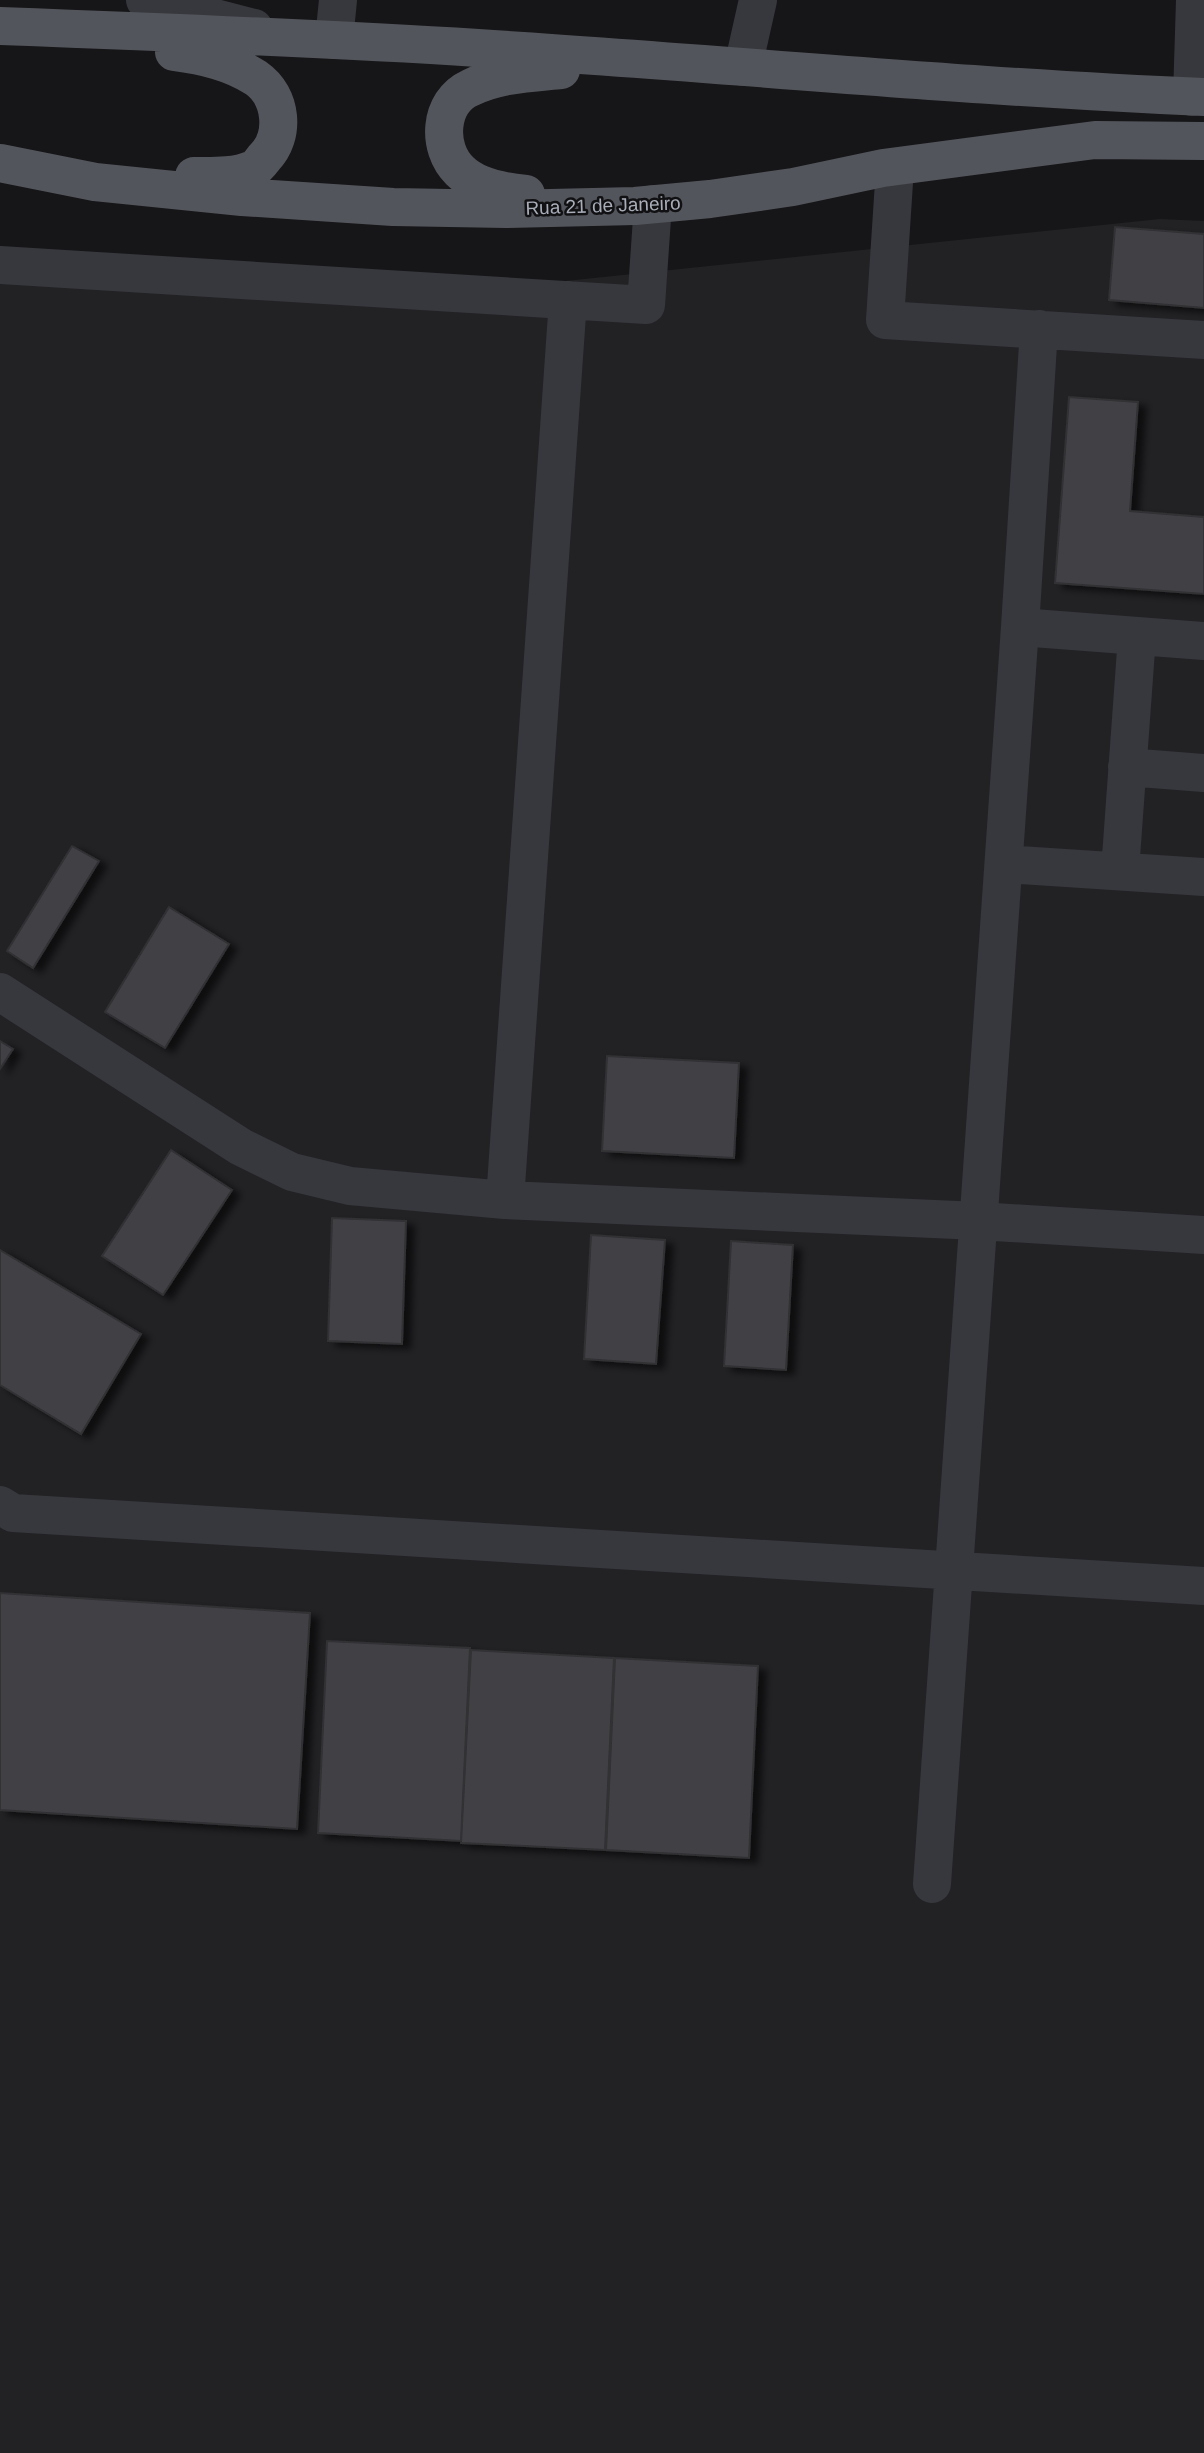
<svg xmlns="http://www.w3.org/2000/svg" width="1204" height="2453" font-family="Helvetica,sans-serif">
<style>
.built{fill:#222225}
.building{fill:#404145;stroke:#303034;stroke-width:2;filter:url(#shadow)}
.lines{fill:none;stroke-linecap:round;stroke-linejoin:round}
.minor{stroke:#37383d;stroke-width:38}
.major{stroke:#53555c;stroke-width:38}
.labels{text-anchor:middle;stroke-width:5;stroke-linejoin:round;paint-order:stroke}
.street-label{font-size:19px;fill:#a8adb8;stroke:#111113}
</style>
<defs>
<filter id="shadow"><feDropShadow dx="8" dy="4.5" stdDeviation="3.5" flood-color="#0009"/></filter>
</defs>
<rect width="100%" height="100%" fill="#161618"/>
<path class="built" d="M1160,219L1204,221V2453H0V256L507,287Z"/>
<path class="building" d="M1115,227L1204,234V308L1109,300Z
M1069,397L1138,402L1130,511L1204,517V594L1055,583Z
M72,846L99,861L33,968L7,951Z
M169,907L229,944L165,1048L105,1012Z
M0,1041L13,1049L0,1069Z
M607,1056L739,1063L734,1158L602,1151Z
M171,1150L232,1190L163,1295L102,1256Z
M332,1218L406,1221L402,1344L328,1341Z
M591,1235L665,1240L656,1364L584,1359Z
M731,1241L793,1245L786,1370L724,1366Z
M0,1250L141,1334L81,1434L0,1385Z
M0,1593L310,1613L297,1829L0,1810Z
M327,1641L470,1648L461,1841L318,1833Z
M471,1650L614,1658L605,1850L461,1843Z
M615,1658L758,1666L749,1858L606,1850Z"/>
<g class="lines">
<path class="minor" d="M145,0L254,28
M334,40L338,0
M743,67L758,0
M1192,97L1195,0
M895,167L885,320L1204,340
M0,265L646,305L653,204
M1020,627L1204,641
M1127,767L1204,773
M1004,864L1204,877
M1120,871L1137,636
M0,992L241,1147L292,1172L350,1186L505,1200L979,1221L1204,1235
M505,1200L568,300
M0,1505L13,1513L1204,1586
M932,1884L1020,627L1039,329"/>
<path class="major" d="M0,26C160,32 319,38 478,48C720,63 962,87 1204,97
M174,52C204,56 231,62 256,78C282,96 286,136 264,158C261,162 257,167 253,169C235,177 213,176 194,176
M0,163L95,182L242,197L393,207L506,209L635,206L710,199L793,187L883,168L1095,140L1204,141
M526,194C505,192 476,187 460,171C436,148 439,102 470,88C498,74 531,73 561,70"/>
</g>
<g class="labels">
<g class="street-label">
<text transform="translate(603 205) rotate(-2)" y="7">Rua 21 de Janeiro</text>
</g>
</g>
</svg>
